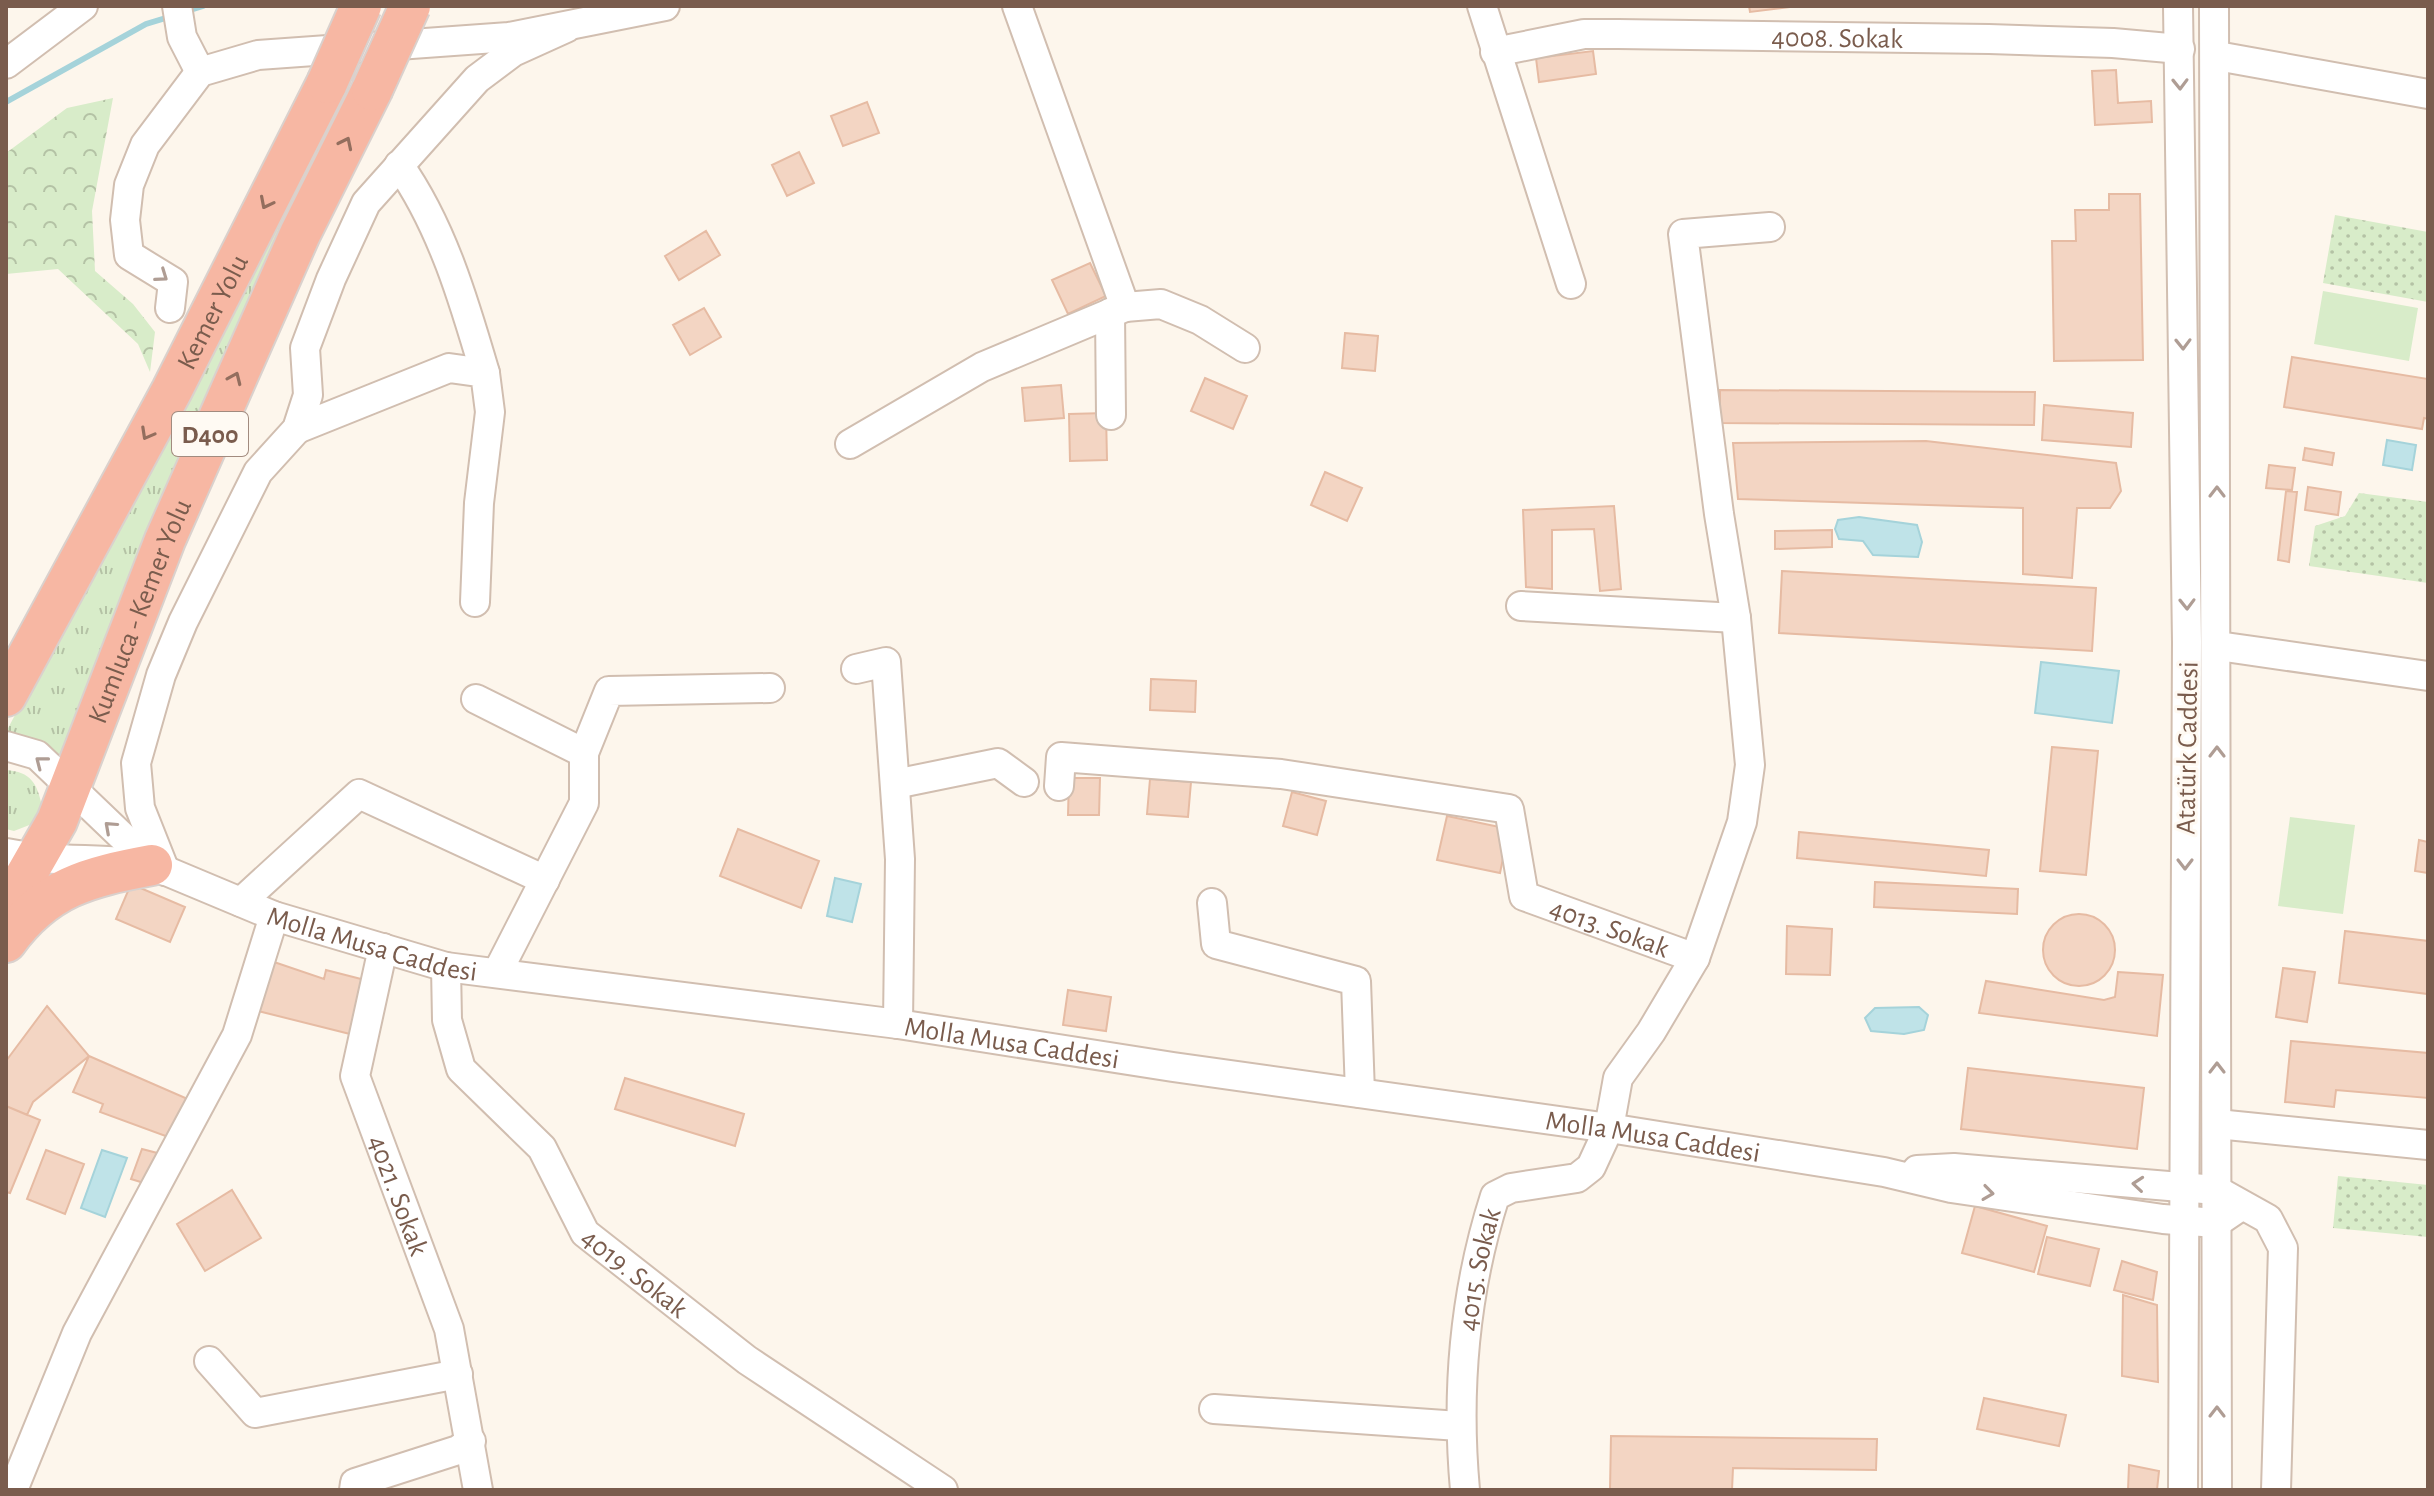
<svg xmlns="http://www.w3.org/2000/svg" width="2434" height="1496" font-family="'Alegreya Sans',sans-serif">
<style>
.grass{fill:url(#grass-tufts)}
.forest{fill:url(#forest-crowns)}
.park{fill:url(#park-dots)}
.pitch{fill:#d8ecc9}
.water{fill:#bfe3e8;stroke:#a5d3da;stroke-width:2}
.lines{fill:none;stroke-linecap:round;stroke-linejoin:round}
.stream{stroke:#a5d3da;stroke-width:6}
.building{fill:#f3d5c3;stroke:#e6bba3;stroke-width:2}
.minor-casing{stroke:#d1beb0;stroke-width:32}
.highway-casing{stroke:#dad1cd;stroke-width:44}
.minor{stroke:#fff;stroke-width:28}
.highway{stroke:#f7b7a3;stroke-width:40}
.highway-bridge-casing{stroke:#dad1cd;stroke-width:44;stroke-linecap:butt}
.highway-bridge{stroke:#f7b7a3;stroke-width:40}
.oneway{stroke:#af9d94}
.oneway2{stroke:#936e5e}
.labels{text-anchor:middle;stroke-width:6;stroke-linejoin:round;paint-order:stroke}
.shield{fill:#fffaf3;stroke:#a28b7f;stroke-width:2}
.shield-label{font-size:26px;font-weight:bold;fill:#7a5c4d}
.street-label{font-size:28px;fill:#7a5c4d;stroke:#fffaf3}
</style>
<defs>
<pattern id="grass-tufts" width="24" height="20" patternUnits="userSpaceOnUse" patternTransform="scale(2)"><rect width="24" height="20" fill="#d8ecc9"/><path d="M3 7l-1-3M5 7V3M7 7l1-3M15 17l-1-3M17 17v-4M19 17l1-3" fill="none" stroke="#b4c2a5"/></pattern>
<pattern id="forest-crowns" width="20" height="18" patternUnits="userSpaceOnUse" patternTransform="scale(2)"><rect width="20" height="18" fill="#d8ecc9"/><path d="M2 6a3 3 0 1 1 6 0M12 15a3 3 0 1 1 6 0" fill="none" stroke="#b4c2a5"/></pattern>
<pattern id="park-dots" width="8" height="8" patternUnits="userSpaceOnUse" patternTransform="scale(2)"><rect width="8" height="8" fill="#d8ecc9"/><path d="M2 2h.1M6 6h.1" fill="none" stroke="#b4c2a5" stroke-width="1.8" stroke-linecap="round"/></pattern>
</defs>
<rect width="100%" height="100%" fill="#fdf6ec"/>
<path class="grass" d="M336,86L356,88L66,757L6,732L118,521Z
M6,770C31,772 37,783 42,806L32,824L14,831L6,829Z"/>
<path class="forest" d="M113,98L92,211L95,271L133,304L155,332L150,372L138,344L58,269L6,274V153L67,108Z"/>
<path class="park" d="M2335,215L2428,232V302L2323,283Z
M2359,493L2428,502V583L2309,566L2315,526L2345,516Z
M2338,1176L2428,1185V1237L2333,1228Z"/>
<path class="pitch" d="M2323,291L2418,308L2409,361L2314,344Z
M2290,817L2355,825L2343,914L2278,906Z"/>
<path class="water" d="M2387,440L2416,445L2412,470L2383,465Z
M1859,517L1917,525L1922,542L1918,557L1873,555L1863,541L1839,539L1835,529L1838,520Z
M2041,662L2119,671L2112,723L2035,713Z
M835,878L861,884L852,922L827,916Z
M1919,1007L1928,1015L1924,1030L1904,1034L1871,1031L1865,1018L1875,1008Z
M102,1150L127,1158L105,1217L81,1208Z"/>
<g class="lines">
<path class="stream" d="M187,11L203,6
M6,102L146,24L169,17"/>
</g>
<path class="building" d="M1749,6H1789V7L1750,12Z
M1593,51L1596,74L1539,82L1536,58Z
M2116,70L2118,103L2151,101L2152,122L2095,125L2092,71Z
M867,102L879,133L843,146L831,116Z
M799,152L814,183L787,196L772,165Z
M2109,194H2140L2143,360L2054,361L2052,241H2076L2075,210H2109Z
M706,231L720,255L679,280L665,256Z
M1090,263L1106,296L1068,314L1052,280Z
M704,308L721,337L690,355L673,325Z
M1345,333L1378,336L1375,371L1342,368Z
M2292,357L2428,379V419L2424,418L2422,429L2284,407Z
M1205,378L1247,396L1233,429L1191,411Z
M1061,385L1064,418L1025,421L1022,388Z
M1720,390L2035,392L2034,425L1720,423Z
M2044,405L2133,413L2131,447L2042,440Z
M1106,413L1107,460L1070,461L1069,414Z
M1926,441L2116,463L2121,491L2110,508H2077L2072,578L2023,574V508L1738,499L1733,443Z
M2305,448L2334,453L2332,465L2303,460Z
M2269,465L2295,468L2292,490L2266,488Z
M1325,472L1362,488L1347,521L1311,505Z
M2308,487L2341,492L2338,515L2305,510Z
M2286,491L2297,492L2289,562L2278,560Z
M1614,506L1621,589L1600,591L1594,529L1552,530V589L1526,587L1523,510Z
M1832,530V547L1775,549V531Z
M1782,571L2096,588L2092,651L1779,633Z
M1151,679L1196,681L1195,712L1150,710Z
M2052,747L2098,751L2086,875L2040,871Z
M1069,778H1100L1099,815H1068Z
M1150,779L1191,782L1188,817L1147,814Z
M1292,792L1326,801L1317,835L1283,826Z
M1447,816L1509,829L1500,873L1437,860Z
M738,829L819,861L801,908L720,876Z
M1799,832L1989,850L1986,876L1797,858Z
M2419,840L2428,842V873L2415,871Z
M1875,882L2018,889L2017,914L1874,907Z
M131,884L185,907L170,942L116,919Z
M2043 950a36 36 0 1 1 72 0a36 36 0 1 1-72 0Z
M1787,926L1832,929L1830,975L1786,974Z
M2345,931L2428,941V994L2339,983Z
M274,962L324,979L326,970L365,980L350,1034L258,1011Z
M2283,968L2315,972L2307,1022L2276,1017Z
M2118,972L2163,975L2157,1036L1979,1013L1986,981L2104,1000L2115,997Z
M1068,990L1111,997L1106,1031L1063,1025Z
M47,1006L89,1056L33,1102L27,1115L6,1106V1061Z
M2291,1041L2428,1053V1098L2336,1090L2334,1107L2285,1102Z
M89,1056L190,1100L171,1138L100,1112L103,1104L73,1092Z
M1968,1068L2144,1088L2137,1149L1961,1129Z
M625,1078L744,1114L735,1146L615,1109Z
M6,1106L40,1120L10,1193L6,1192Z
M142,1149L161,1154L144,1183L131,1179Z
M46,1150L84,1164L65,1214L27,1199Z
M232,1190L261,1238L205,1271L177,1224Z
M1975,1206L2047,1226L2034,1272L1962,1253Z
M2047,1237L2099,1249L2090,1286L2038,1274Z
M2122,1261L2157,1272L2153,1300L2114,1290Z
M2123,1295L2157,1305L2158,1382L2122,1376Z
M1984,1398L2066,1415L2059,1446L1977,1429Z
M1611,1436L1877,1439L1876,1470L1733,1468L1732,1490H1610Z
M2129,1465L2159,1471L2157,1490H2128Z"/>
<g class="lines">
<g class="minor-casing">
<g id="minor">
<path d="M177,6L182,37L200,72"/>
<path d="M1482,6L1571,284"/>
<path d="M2178,6L2187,642L2183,1490"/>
<path d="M2214,6L2217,1490"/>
<path id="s1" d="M1495,52L1584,34H1618L1989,39L2113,43L2180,49"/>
<path d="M2217,56L2428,94"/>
<path d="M6,64L83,6"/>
<path d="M399,165C442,226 464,301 485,373"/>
<path d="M1125,307L1161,304L1200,320L1245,348"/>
<path d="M170,308L173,282L129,255L125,220L129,185L145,145L200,72L258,55L509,37L665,6"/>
<path d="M1110,313L1111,415"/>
<path d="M297,429L449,368L485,373L490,412L479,503L475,602"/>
<path d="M850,444L982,367L1125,307L1017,6"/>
<path d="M1521,606L1736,618"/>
<path d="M2218,646L2428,676"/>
<path d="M856,669L886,662L900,859L898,1024"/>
<path d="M476,699L584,753V803L497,973"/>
<path id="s2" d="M6,746L37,755L152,865L274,916L446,967L898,1024L1173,1067L1609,1128L1884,1172L1951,1188L2163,1219L2216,1223L2241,1206"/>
<path d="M584,753L609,691L770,688"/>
<path d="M895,784L998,763L1024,782"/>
<path id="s3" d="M1059,786L1061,757L1281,774L1509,809L1524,896L1695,958"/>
<path d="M6,853C45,861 85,859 124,862"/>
<path d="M165,871L140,808L136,763L161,675L183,622L258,472L297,429L308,395L305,348L331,279L366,203L477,79L513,52L566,28"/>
<path d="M241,902L359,794L545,880"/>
<path d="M1212,903L1216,944L1356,981L1360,1093"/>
<path id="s4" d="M383,948L355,1076L449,1329L478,1490"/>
<path id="s5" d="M446,967L447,1020L461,1069L542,1148L585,1233L747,1360L943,1490"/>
<path d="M2217,1124L2428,1145"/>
<path d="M1917,1170L1954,1168L2216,1190L2268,1219L2283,1248L2276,1490"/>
<path d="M209,1361L255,1413L458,1374"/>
<path d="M1214,1409L1459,1426"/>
<path d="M13,1490L77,1333L237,1035L274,916"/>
<path d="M354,1490L355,1483L458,1450L471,1441"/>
<path id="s6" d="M1465,1490C1456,1391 1465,1290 1495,1196L1511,1188L1577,1178L1591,1167L1609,1128L1618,1078L1651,1032L1695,958L1742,822L1750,765L1736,618L1719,514L1683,234L1770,227"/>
</g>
</g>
<g class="highway-casing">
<g id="highway">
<path id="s7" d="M6,696L172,390L327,83"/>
<path id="s8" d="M6,910L57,821L165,540L300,234L372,90"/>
<path d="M6,942C46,887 88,877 152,865"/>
</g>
</g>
<use href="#minor" class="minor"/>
<use href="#highway" class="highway"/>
<g class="highway-bridge-casing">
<path id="highway-bridge" d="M327,83L361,6
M372,90L410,6"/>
</g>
<use href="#highway-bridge" class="highway-bridge"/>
</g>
<defs><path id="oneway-chevron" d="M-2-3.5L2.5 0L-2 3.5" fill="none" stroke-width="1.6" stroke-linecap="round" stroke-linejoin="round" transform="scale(2)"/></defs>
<g class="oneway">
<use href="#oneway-chevron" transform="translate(2180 84) rotate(89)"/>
<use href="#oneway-chevron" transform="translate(162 276) rotate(35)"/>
<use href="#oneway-chevron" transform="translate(2183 344) rotate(89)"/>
<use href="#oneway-chevron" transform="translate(2217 492) rotate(-90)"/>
<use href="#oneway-chevron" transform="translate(2187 604) rotate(89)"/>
<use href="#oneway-chevron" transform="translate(2217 752) rotate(-90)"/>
<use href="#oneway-chevron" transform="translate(41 762) rotate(-142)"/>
<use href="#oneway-chevron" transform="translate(110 827) rotate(-138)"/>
<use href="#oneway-chevron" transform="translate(2185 864) rotate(90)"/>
<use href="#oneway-chevron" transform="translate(2217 1068) rotate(-90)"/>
<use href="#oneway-chevron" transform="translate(2138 1184) rotate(-175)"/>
<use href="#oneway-chevron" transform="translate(1988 1193) rotate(8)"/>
<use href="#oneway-chevron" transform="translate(2217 1412) rotate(-90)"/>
</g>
<g class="oneway2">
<use href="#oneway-chevron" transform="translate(346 143) rotate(-64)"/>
<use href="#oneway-chevron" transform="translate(266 203) rotate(117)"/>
<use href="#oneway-chevron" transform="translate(235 378) rotate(-66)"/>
<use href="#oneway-chevron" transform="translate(147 434) rotate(119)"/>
</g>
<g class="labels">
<rect class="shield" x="172" y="412" width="76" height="44" rx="6"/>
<g class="shield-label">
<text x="210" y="443">D400</text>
</g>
<g class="street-label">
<text dy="10" stroke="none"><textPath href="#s1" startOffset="344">4008. Sokak</textPath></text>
<text dy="10" stroke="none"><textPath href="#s7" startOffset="436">Kemer Yolu</textPath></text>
<text dy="10" stroke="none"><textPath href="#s8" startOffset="328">Kumluca - Kemer Yolu</textPath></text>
<text transform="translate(2186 748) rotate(-89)" y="10">Atatürk Caddesi</text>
<text dy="10" stroke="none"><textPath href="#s3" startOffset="660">4013. Sokak</textPath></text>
<text dy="10" stroke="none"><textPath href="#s2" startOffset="426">Molla Musa Caddesi</textPath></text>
<text dy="10" stroke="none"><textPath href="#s2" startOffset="1074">Molla Musa Caddesi</textPath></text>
<text dy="10" stroke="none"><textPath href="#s2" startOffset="1722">Molla Musa Caddesi</textPath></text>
<text dy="10" stroke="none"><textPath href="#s4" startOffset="258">4021. Sokak</textPath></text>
<text dy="10" stroke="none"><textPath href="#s5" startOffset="376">4019. Sokak</textPath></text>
<text dy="10" stroke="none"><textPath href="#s6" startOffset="222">4015. Sokak</textPath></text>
</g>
</g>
<rect width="2434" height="1496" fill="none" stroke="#7a5c4d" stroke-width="16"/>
</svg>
